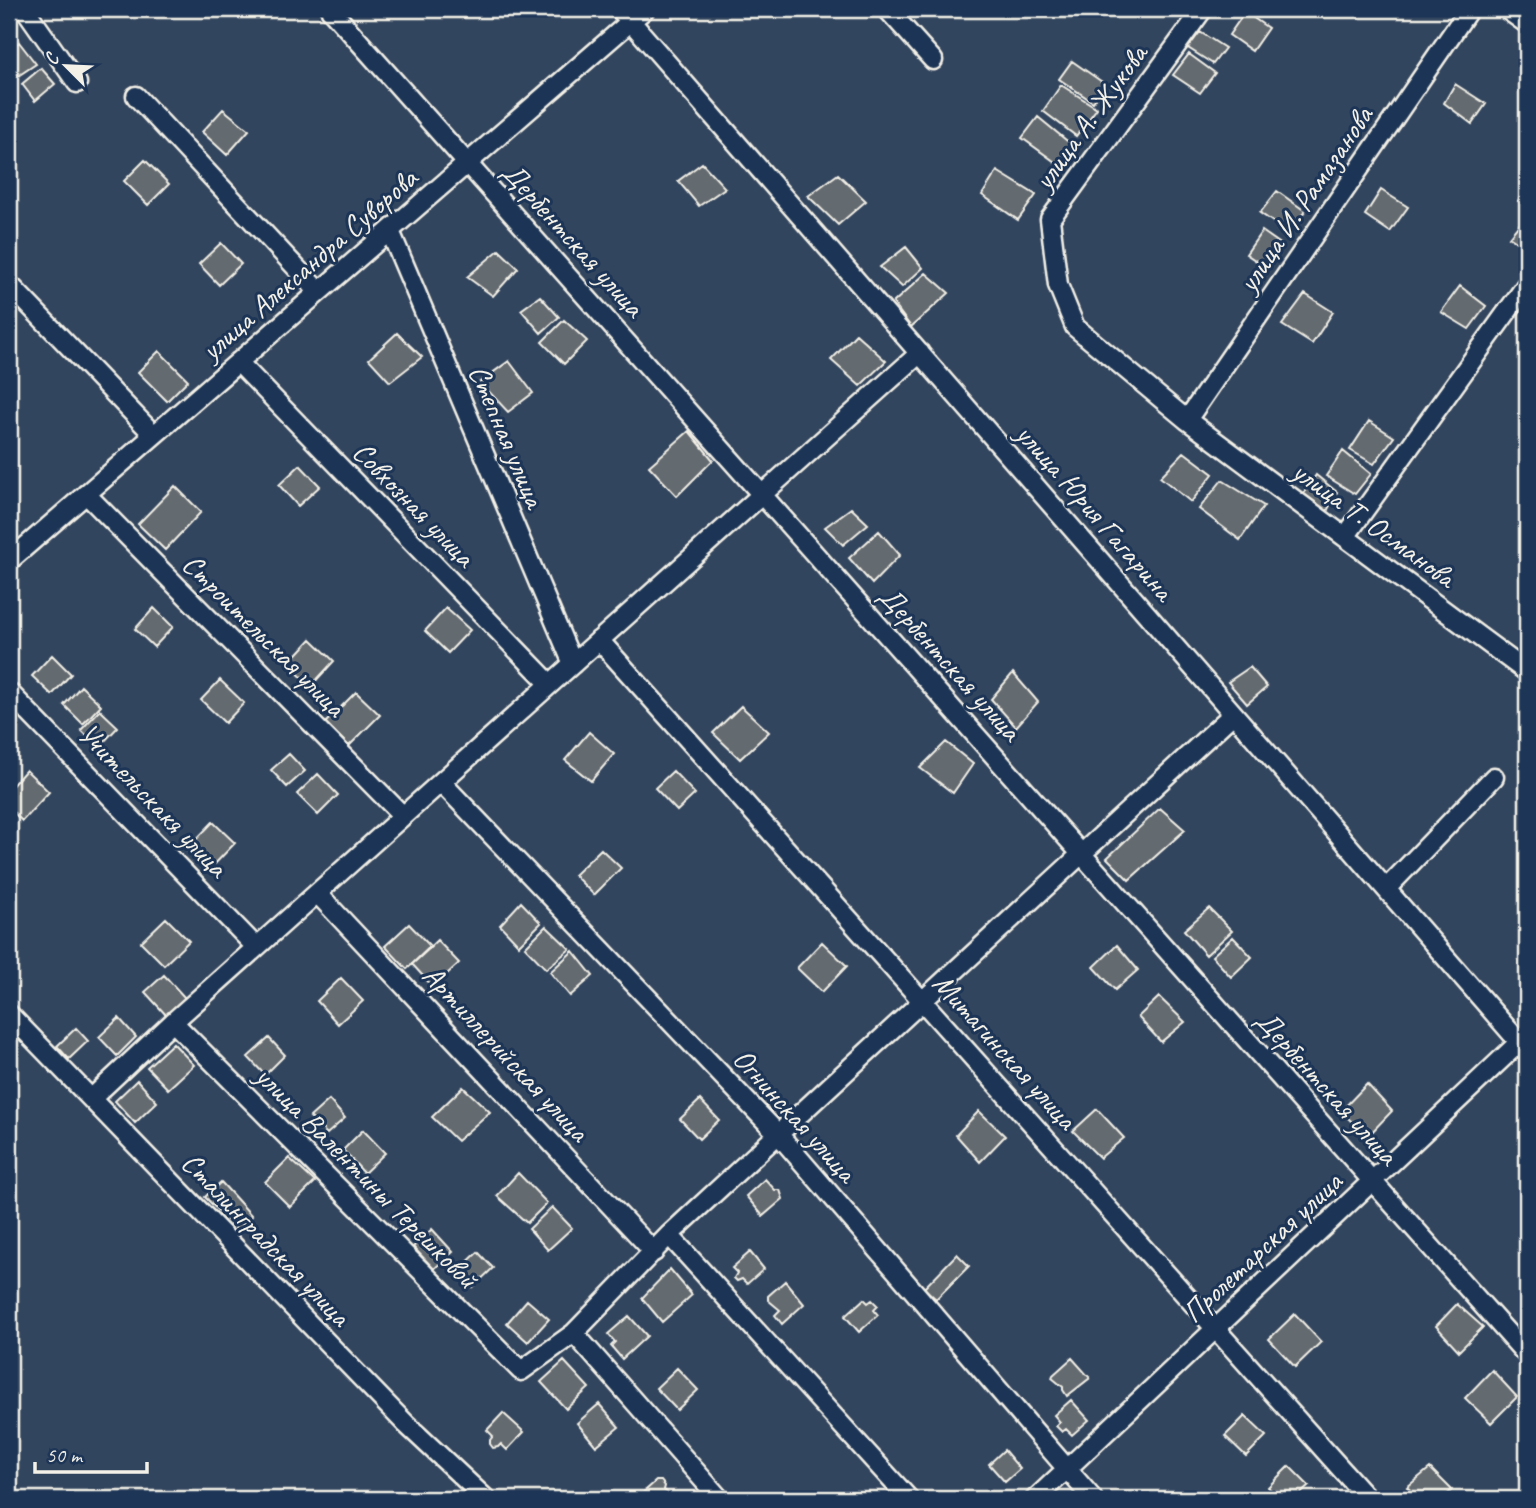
<svg xmlns="http://www.w3.org/2000/svg" width="1536" height="1508" font-family="Caveat,sans-serif">
<style>
.building{fill:#646a6f;stroke:#f4f1e8;stroke-width:2}
.lines{fill:none;stroke-linecap:round;stroke-linejoin:round}
.minor-casing{stroke:#f4f1e8;stroke-width:23}
.minor{stroke:#1d3557;stroke-width:18}
.labels{text-anchor:middle;stroke-width:6;stroke-linejoin:round;paint-order:stroke}
.street-label{font-size:30px;fill:#f4f1e8;stroke:#1d3557}
</style>
<rect width="100%" height="100%" fill="#32455e"/>
<filter id="ink" filterUnits="userSpaceOnUse"><feTurbulence type="fractalNoise" baseFrequency=".0143" numOctaves="2"/><feDisplacementMap in="SourceGraphic" scale="14" xChannelSelector="R" yChannelSelector="G"/><feConvolveMatrix kernelMatrix="1 2 1 2 8 2 1 2 1" color-interpolation-filters="sRGB"/></filter>
<g filter="url(#ink)">
<path class="building" d="M1245,12L1268,28L1252,51L1229,35Z
M1200,32L1225,48L1213,64L1188,48Z
M19,42L36,64L15,78L9,71V50Z
M1189,54L1215,73L1200,93L1173,75Z
M1072,61L1105,84L1093,102L1059,79Z
M41,68L55,84L35,101L22,84Z
M1455,84L1486,104L1472,124L1444,103Z
M1061,85L1097,108L1076,136L1043,111Z
M223,109L249,130L227,155L202,132Z
M1038,117L1072,145L1058,164L1022,138Z
M145,160L169,184L148,205L124,181Z
M702,163L725,188L699,206L678,181Z
M997,171L1036,195L1018,220L982,195Z
M838,174L866,201L838,225L808,196Z
M1527,185V207L1518,201Z
M1381,190L1408,207L1390,232L1365,215Z
M1277,191L1305,211L1289,233L1260,213Z
M1526,216L1527,217V249L1509,237Z
M1262,231L1282,245L1267,268L1246,254Z
M221,243L241,264L219,285L199,264Z
M906,247L923,268L902,287L880,267Z
M499,250L518,268L493,296L467,277Z
M926,273L949,293L911,327L893,303Z
M1460,286L1486,306L1469,329L1441,312Z
M1305,294L1333,312L1312,344L1282,325Z
M540,296L559,317L541,333L521,310Z
M564,320L587,341L564,364L542,342Z
M397,333L422,357L390,382L369,359Z
M856,334L886,361L860,386L831,360Z
M159,351L188,380L167,401L138,372Z
M509,361L533,393L508,412L480,382Z
M1369,421L1394,437L1374,464L1350,450Z
M689,431L713,460L677,496L649,466Z
M1343,451L1371,474L1355,494L1326,476Z
M1184,452L1213,474L1191,502L1160,477Z
M300,465L320,486L298,506L279,485Z
M1316,475L1337,492L1325,515L1300,498Z
M1222,480L1264,506L1240,540L1199,509Z
M175,486L201,512L165,550L138,524Z
M851,508L868,524L843,545L825,527Z
M879,531L900,555L872,584L849,558Z
M154,608L173,627L154,647L135,629Z
M446,608L470,630L448,653L425,631Z
M311,639L334,661L311,686L288,664Z
M52,655L71,674L52,695L32,676Z
M1250,667L1267,687L1247,704L1228,682Z
M1013,673L1038,702L1016,727L991,699Z
M220,680L244,703L225,723L201,700Z
M81,686L101,705L83,724L64,705Z
M356,692L380,715L349,746L325,723Z
M741,706L769,732L740,759L713,733Z
M100,710L118,727L99,747L81,730Z
M589,732L614,754L591,781L565,760Z
M946,742L973,764L953,793L920,768Z
M289,754L305,771L287,787L271,770Z
M26,770L49,792L22,821L9,808V789Z
M673,771L695,794L677,811L655,788Z
M318,774L338,795L318,815L297,794Z
M1160,808L1185,830L1129,880L1107,858Z
M213,822L235,843L208,871L186,850Z
M601,849L621,868L594,895L574,875Z
M521,902L541,923L519,945L500,925Z
M1209,908L1232,931L1206,955L1184,930Z
M166,918L189,941L164,965L141,942Z
M409,924L431,947L407,969L385,946Z
M546,926L570,949L546,969L525,947Z
M1233,937L1252,957L1231,977L1212,956Z
M437,940L459,963L433,987L412,964Z
M822,942L847,966L822,992L797,968Z
M1117,945L1138,970L1115,990L1094,967Z
M573,951L593,976L570,996L550,972Z
M164,975L185,998L167,1016L145,992Z
M341,978L363,1001L338,1024L317,1001Z
M1159,997L1185,1022L1161,1042L1138,1017Z
M119,1018L136,1037L117,1056L99,1037Z
M76,1028L88,1041L69,1059L57,1046Z
M269,1038L285,1055L265,1075L248,1057Z
M173,1043L194,1065L168,1089L147,1067Z
M137,1080L157,1102L135,1123L115,1101Z
M1367,1084L1392,1111L1367,1137L1341,1111Z
M463,1087L490,1112L457,1141L432,1117Z
M329,1100L345,1118L327,1134L310,1117Z
M700,1100L719,1120L699,1139L680,1119Z
M1097,1109L1124,1138L1100,1158L1073,1131Z
M979,1111L1005,1136L980,1162L956,1135Z
M363,1130L385,1153L364,1173L343,1150Z
M289,1158L315,1182L290,1207L265,1182Z
M518,1173L547,1203L527,1223L497,1196Z
M765,1179L775,1190H780L783,1199L763,1216L746,1196Z
M221,1182L252,1216L237,1230L205,1197Z
M552,1207L572,1228L548,1250L529,1229Z
M432,1229L453,1252L434,1269L413,1247Z
M478,1252L493,1268L473,1287L458,1271Z
M750,1252L764,1269L747,1284L742,1279L737,1281L734,1278L737,1273L732,1268Z
M957,1254L969,1266L936,1299L924,1288Z
M670,1269L692,1295L662,1322L642,1298Z
M785,1281L804,1304L782,1324L775,1315L780,1310L768,1300V1296Z
M864,1299L868,1303L872,1300L878,1306L874,1310L878,1315L859,1332L845,1316Z
M527,1300L549,1319L528,1342L507,1323Z
M1457,1304L1483,1327L1459,1351L1436,1326Z
M1295,1314L1321,1342L1295,1367L1269,1339Z
M629,1316L647,1336L622,1359L611,1346L615,1342L608,1334Z
M1072,1358L1090,1378L1067,1396L1063,1390V1387L1052,1378L1053,1375Z
M564,1361L589,1388L566,1409L541,1382Z
M677,1368L698,1390L677,1410L656,1388Z
M1492,1370L1517,1397L1491,1423L1465,1398Z
M1071,1400L1089,1420L1072,1435L1066,1429L1062,1432L1056,1426L1060,1422L1054,1415Z
M599,1404L619,1427L596,1446L577,1423Z
M503,1413L524,1432L507,1450L501,1444L498,1447L493,1448L490,1444V1440L493,1436L487,1430Z
M1245,1416L1266,1436L1246,1456L1225,1436Z
M1004,1450L1020,1469L1005,1482L989,1464Z
M1289,1466L1309,1486L1295,1499H1280L1268,1487Z
M1430,1468L1452,1490L1442,1499H1420L1407,1487Z
M656,1481H661L665,1486L664,1490L676,1499H636Z"/>
<g class="lines">
<g class="minor-casing">
<path id="minor" d="M25,9L77,83
M330,9L1527,1355
M620,9L1527,1051
M887,9L933,60
M1203,9L1050,219L1058,285L1075,327L1187,420L1527,672
M1506,9L1527,24
M136,96L319,292
M390,231L573,664
M9,284L154,435
M238,362L550,684
M1187,420L1469,9
M86,494L403,816
M1345,537L1527,284
M9,561L645,9
M599,640L1368,1499
M9,692L256,947
M441,782L779,1135L1093,1499
M1386,889L1494,777
M317,893L654,1252
M9,1014L406,1424L486,1499
M173,1022L521,1371L574,1333L669,1235L1233,714
M92,1098L173,1022L920,353
M669,1235L909,1499
M574,1333L720,1499
M1035,1499L1527,1035"/>
</g>
<use href="#minor" class="minor"/>
</g>
</g>
<g class="labels">
<g class="street-label">
<text transform="translate(1090 117) rotate(-54)" y="10">улица А. Жукова</text>
<text transform="translate(1305 199) rotate(-56)" y="10">улица И. Рамазанова</text>
<text transform="translate(573 239) rotate(48)" y="10">Дербентская улица</text>
<text transform="translate(309 264) rotate(-41)" y="10">улица Александра Суворова</text>
<text transform="translate(507 436) rotate(67)" y="10">Степная улица</text>
<text transform="translate(414 504) rotate(46)" y="10">Совхозная улица</text>
<text transform="translate(1095 512) rotate(49)" y="10">улица Юрия Гагарина</text>
<text transform="translate(1374 524) rotate(36)" y="10">улица Т. Османова</text>
<text transform="translate(264 635) rotate(45)" y="10">Строительская улица</text>
<text transform="translate(950 663) rotate(48)" y="10">Дербентская улица</text>
<text transform="translate(153 800) rotate(46)" y="10">Учительскакя улица</text>
<text transform="translate(1005 1051) rotate(48)" y="10">Митагинская улица</text>
<text transform="translate(506 1053) rotate(47)" y="10">Артиллерийская улица</text>
<text transform="translate(1327 1087) rotate(48)" y="10">Дербентская улица</text>
<text transform="translate(795 1115) rotate(48)" y="10">Огнинская улица</text>
<text transform="translate(367 1177) rotate(45)" y="10">улица Валентины Терешковой</text>
<text transform="translate(266 1239) rotate(46)" y="10">Сталинградская улица</text>
<text transform="translate(1262 1247) rotate(-43)" y="10">Пролетарская улица</text>
</g>
</g>
<rect width="1536" height="1508" fill="none" stroke="#1d3557" stroke-width="35"/>
<rect x="18" y="18" width="1501" height="1473" fill="none" stroke="#f4f1e8" stroke-width="2.5" filter="url(#ink)"/>
<g transform="translate(66 66) rotate(294)" stroke="#1d3557" stroke-width="5" paint-order="stroke">
<path d="M0-5L12 26L0 18L-12 26Z" fill="#f4f1e8"/>
<text y="-10" font-size="19" font-weight="bold" text-anchor="middle" fill="#f4f1e8">С</text>
</g>
<path d="M35 1462v10h112v-10" fill="none" stroke="#f4f1e8" stroke-width="3.5"/>
<text x="46" y="1462" font-size="21" fill="#f4f1e8" stroke="#1d3557" stroke-width="5" paint-order="stroke">50 m</text>
</svg>
